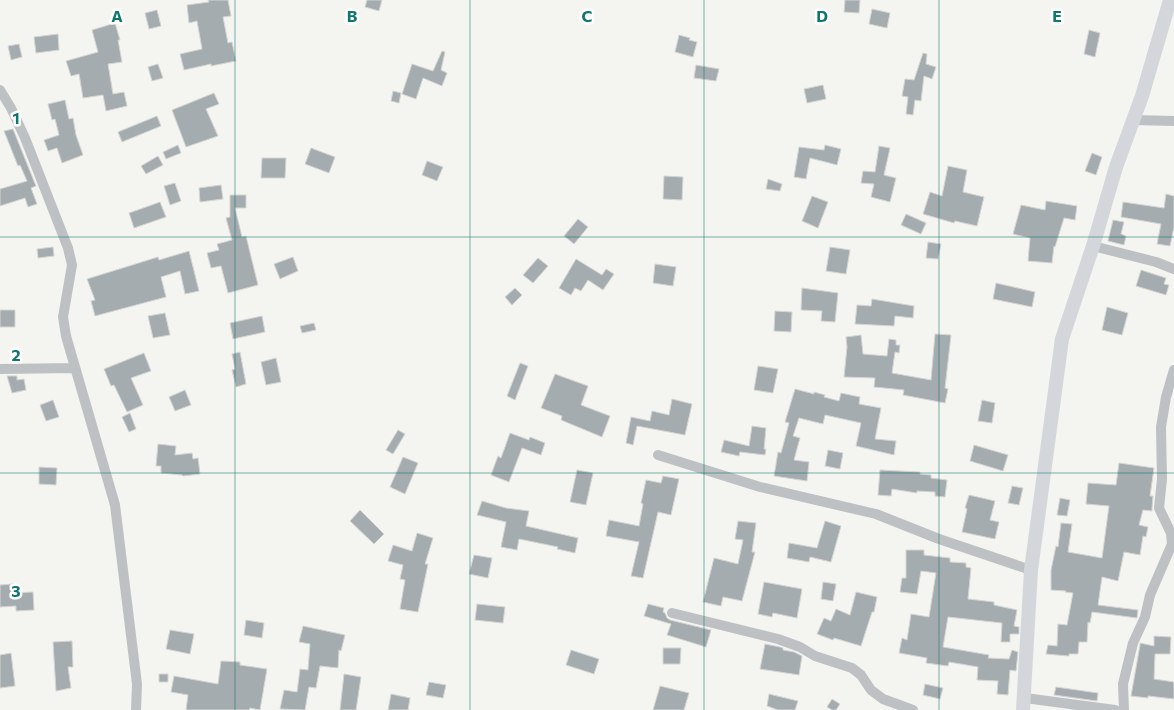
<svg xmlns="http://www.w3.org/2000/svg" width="1174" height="710" font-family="Commissioner,sans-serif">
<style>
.building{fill:#a4acb0;stroke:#d5d5d3}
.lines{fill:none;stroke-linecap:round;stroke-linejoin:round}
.street{stroke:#bdc1c4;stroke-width:10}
.secondary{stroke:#d3d7db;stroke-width:14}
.grid{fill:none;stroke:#0f766e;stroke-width:1;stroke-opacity:0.55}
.grid-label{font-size:16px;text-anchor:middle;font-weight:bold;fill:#0f766e;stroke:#fff;stroke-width:5;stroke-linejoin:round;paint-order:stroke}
</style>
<rect width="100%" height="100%" fill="#f4f4f0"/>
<path class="building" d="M208,0H228L231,16L223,17L228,43L232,42L236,61L211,66V64L184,70L180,54L202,49L197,21L189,23L187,5L209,2Z
M367,0H382L379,11L365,7Z
M845,0H860L859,13L844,12Z
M872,9L890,13L887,28L869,24Z
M157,10L161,26L149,29L145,13Z
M115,23L120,40H118L122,62L108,64L113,94L124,92L127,106L106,111L103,95L83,98L79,74L71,76L66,61L98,52L92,30Z
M1089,30L1100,33L1095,57L1084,54Z
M58,34L59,50L36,53L34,37Z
M679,35L690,38L689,40L697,42L693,57L675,52Z
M19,44L22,57L11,60L8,46Z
M442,51L445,52L441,70L447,73L442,86L423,78L416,99L402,94L412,64L433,71Z
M923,53L927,54L926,64L936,67L932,79L924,76L921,101L915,100L913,115L906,114L908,97L902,96L905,79L914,80Z
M158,64L163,78L152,81L148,67Z
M696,65L719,69L716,81L694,78Z
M823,85L826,99L807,103L804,89Z
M393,91L401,93L399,103L391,101Z
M214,93L219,104L206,109L218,136L186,147L172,110Z
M65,100L69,119L73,118L76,135L83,155L62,163L57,148L48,151L44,140L59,135L55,119L52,120L48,104Z
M157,116L161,126L122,142L118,132Z
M13,129L36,186L31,188L37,204L28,207L25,198L0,206V189L27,181L20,165L18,166L4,131Z
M178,145L181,153L166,159L163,152Z
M825,145L841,149L837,165L810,158L806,179L794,177L799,147L824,150Z
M879,146L890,148L884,175L896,178L890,202L871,197L874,184L861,183L863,171L875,172Z
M311,148L335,157L329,173L305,164Z
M1092,153L1102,157L1096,175L1085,171Z
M158,156L163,165L146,174L141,166Z
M262,158H286L285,178H261Z
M427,161L443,167L437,181L422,175Z
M948,166L967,170L963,192L984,197L977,226L955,221L954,223L923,214L930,192L942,196Z
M664,176L683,177L682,200L663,199Z
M768,179L782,184L780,191L766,189Z
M175,183L181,201L170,205L164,186Z
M221,185L223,199L200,202L199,188Z
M1166,194L1174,196V227L1170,246L1157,244L1161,224L1121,217L1123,202L1164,208Z
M230,195H246V208H235L242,237L246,236L258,285L228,293L221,266L211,268L207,253L219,250L217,244L232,240L226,218L230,217Z
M812,196L828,202L818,228L802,221Z
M1046,201L1077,206L1075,220L1064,218L1055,247L1054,246L1052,263L1028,261L1030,238L1013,234L1021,205L1045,210Z
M160,202L166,217L134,228L129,213Z
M906,214L926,223L921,234L901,225Z
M578,219L588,227L574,244L564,236Z
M1113,220L1124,222L1121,234L1126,236L1124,245L1108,241Z
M928,242L941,244L938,259L926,258Z
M53,247L54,256L38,258L37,249Z
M830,247L850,250L846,274L826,271Z
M189,251L199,291L185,294L180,271L161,277L166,297L95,316L91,301L95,300L87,279L158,257L159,260Z
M293,257L298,271L280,279L274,264Z
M538,258L548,266L533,283L523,275Z
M576,259L602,275L606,269L614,274L603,290L588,280L581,291L575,288L571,295L559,288Z
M655,264L676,267L673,286L653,283Z
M1141,270L1166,278L1164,284L1169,285L1166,295L1136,286Z
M996,283L1035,292L1032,307L993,299Z
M515,288L522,295L512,305L505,297Z
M802,288L838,293L835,322L821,321L822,311L801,310Z
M872,299L914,306L913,318L895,316L894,326L855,324L857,305L871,306Z
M1107,307L1128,313L1122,335L1102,330Z
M0,310H15V327H0Z
M775,311L792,312L791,332L774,331Z
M165,313L170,335L153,338L148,316Z
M262,316L265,332L233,339L230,323Z
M314,323L316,330L302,333L300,326Z
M935,334L951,335L945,388L948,389L945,403L903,395L904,390L874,387L875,378L844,377L847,347L846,337L861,335L863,354L887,356L889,339L896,340V345H900L899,353L895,352L892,373L931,380Z
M240,352L246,384L236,387L232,370L235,369L232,354Z
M144,353L151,371L131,378L143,405L127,412L114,385L111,386L104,369Z
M276,358L281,382L266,385L261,362Z
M520,363L528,366L515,400L507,396Z
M758,366L778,369L773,393L754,390Z
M555,374L588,386L581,405L610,416L602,437L561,420L562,416L541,408Z
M7,376H17V380L24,379L26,390L12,393Z
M795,389L814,394V392L825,395L824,397L839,401L841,393L860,397L859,404L881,408L875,439L896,441L894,455L856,446L861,423L825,415L823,424L799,418L793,436L800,438L794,460L809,462L807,481L774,476L778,452L781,453L789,423L785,422Z
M185,390L191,405L175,411L169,397Z
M672,399L692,404L685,435L637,426L633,445L626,443L631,417L650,421L652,411L669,415Z
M53,400L59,417L46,421L40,405Z
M982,400L995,403L992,423L978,421Z
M130,413L136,429L129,432L122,417Z
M752,426L766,428L764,449H766L765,455L740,452L739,456L721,452L724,440L749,446Z
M398,430L405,434L393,454L386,450Z
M510,433L529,440L530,437L545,443L541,455L522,448L509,482L491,475L498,456L501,458Z
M158,444L176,446L175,455L192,453L193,459L198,458L200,474L183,476L182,475L161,473V466H156Z
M974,445L1008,455L1003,471L970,461Z
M828,450L843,453L840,469L825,466Z
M403,457L418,463L405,494L390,487Z
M1119,463L1154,468L1150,496H1153L1152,509V511L1143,510L1139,525L1148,527L1146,537L1143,536L1140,555L1124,552L1118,581L1102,577L1098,605L1138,610L1137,618L1092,612L1090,623L1088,622L1087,642H1079L1078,654H1069V656L1046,654L1048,645L1057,646L1058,624L1067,625L1073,593L1065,592L1066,591L1051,590V570L1056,546L1058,547L1061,523L1072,524L1068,552L1102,558L1109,506L1086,504L1088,483L1116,485Z
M39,467L57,468L56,485L39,484Z
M577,470L593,473L586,505L570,502Z
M880,470L920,472V474L931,475V478L947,480L945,497L935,496V492L917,491V493L892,489L891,496L878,495Z
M663,476L679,479L671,515L658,512L643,578L631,576L639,542L606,536L609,520L639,526L643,504L641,503L646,480L661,483Z
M1012,486L1023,488L1019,505L1008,503Z
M969,495L995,501L990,520L999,522L995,539L962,532L967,509L965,508Z
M1060,498L1070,500L1067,516L1057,515Z
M482,501L506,508L529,511L526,526L578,538L575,553L557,549L558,547L519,539L517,550L501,547L506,522L477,515Z
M360,510L384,534L374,544L350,521Z
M738,521L756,523L752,552H755L742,601L723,597L721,606L703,602L714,558L738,564L743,540L735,539Z
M825,521L841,526L831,562L810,557L809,562L787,558L789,543L817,548Z
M417,533L433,538L425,564H428L418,612L400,609L405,580L400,579L403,565L388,561L393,545L412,551Z
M906,550H924V555L950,558V562L966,563V567L971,568L968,599L994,602V605L1017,610L1014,626L1019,627V634H1010V642H1001L1002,623L948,617L943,647L989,655L988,658L1009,659L1012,650L1018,652L1016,671L1010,670L1008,695L997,694L998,681L977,680L978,667L949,662L948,666L926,663L927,658L899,653L902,638L907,640L911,614L929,617L936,573L921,571L917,594L900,592L902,578H906Z
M474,555L492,558L488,578L469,574Z
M764,582L802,589L797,618L773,613L772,617L758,614Z
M823,582L836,584L833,601L821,599Z
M13,584V593L33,592L34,610L16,611V606L0,607V585Z
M856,592L877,597L874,612H872L861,646L834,638L833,640L817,634L824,618L831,621L836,609L850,615Z
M477,604L505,607L503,623L475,620Z
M648,604L664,608L663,612L665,613L667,618L670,620L711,630L706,647L667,635L671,624L644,616Z
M246,620L264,623L262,638L244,635Z
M303,626L345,635L341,651L339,650L338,668L320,666L316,688L309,687L305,710L280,709L284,690L297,692L300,669L308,670L310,644L299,642Z
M170,630L194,634L190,654L166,649Z
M1154,636L1171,637L1170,654H1155L1154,679L1174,682V699L1148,696V698L1131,696L1140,645V643L1154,646Z
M72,641L73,667H68L71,688L56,691L53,642Z
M765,644L780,647L783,648V650L794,652L802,656L799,675L760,669Z
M663,648H681L680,664H663Z
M571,650L599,659L594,674L566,665Z
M11,653L15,686L0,688V655Z
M221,661L240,662V665L267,669L260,710L250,708L249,710H186L188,695L171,692L174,676L218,684Z
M159,674H168V682H159Z
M344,674L361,677L356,710H340Z
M429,682L446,685L443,698L426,695Z
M925,684L943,688L940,699L923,695Z
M660,686L689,693L684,710H653Z
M1056,687L1098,693L1097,701L1054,695Z
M391,694L410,698L408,710H388Z
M769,694L798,701L795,710H778L767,706Z
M832,699L840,704L836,710H832L827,707Z"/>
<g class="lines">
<path class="street" d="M0,90L11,108L25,138L68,248L72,265L63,317L66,336L115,505L137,684L136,710
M1133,120L1174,121
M1093,246L1156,262L1174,269
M0,369L75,368
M658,455L760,487L876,514L939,539L1031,570
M672,613L778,639L800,647L815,656L852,668L861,675L871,690L883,699L913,710
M1025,698L1115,710
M1124,710L1123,684L1133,643L1145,617L1150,595L1172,544L1171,533L1159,508L1162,479L1161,427L1166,397L1174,370"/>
<path class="secondary" d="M1023,710L1031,570L1062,339L1093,246L1116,167L1142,96L1170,0"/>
</g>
<path class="grid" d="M235,0V710M470,0V710M704,0V710M939,0V710M0,237H1174M0,473H1174"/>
<g class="grid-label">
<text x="117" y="22">A</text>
<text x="352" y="22">B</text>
<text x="587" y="22">C</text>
<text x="822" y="22">D</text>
<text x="1057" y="22">E</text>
<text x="16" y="124">1</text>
<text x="16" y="361">2</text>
<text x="16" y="597">3</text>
</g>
</svg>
